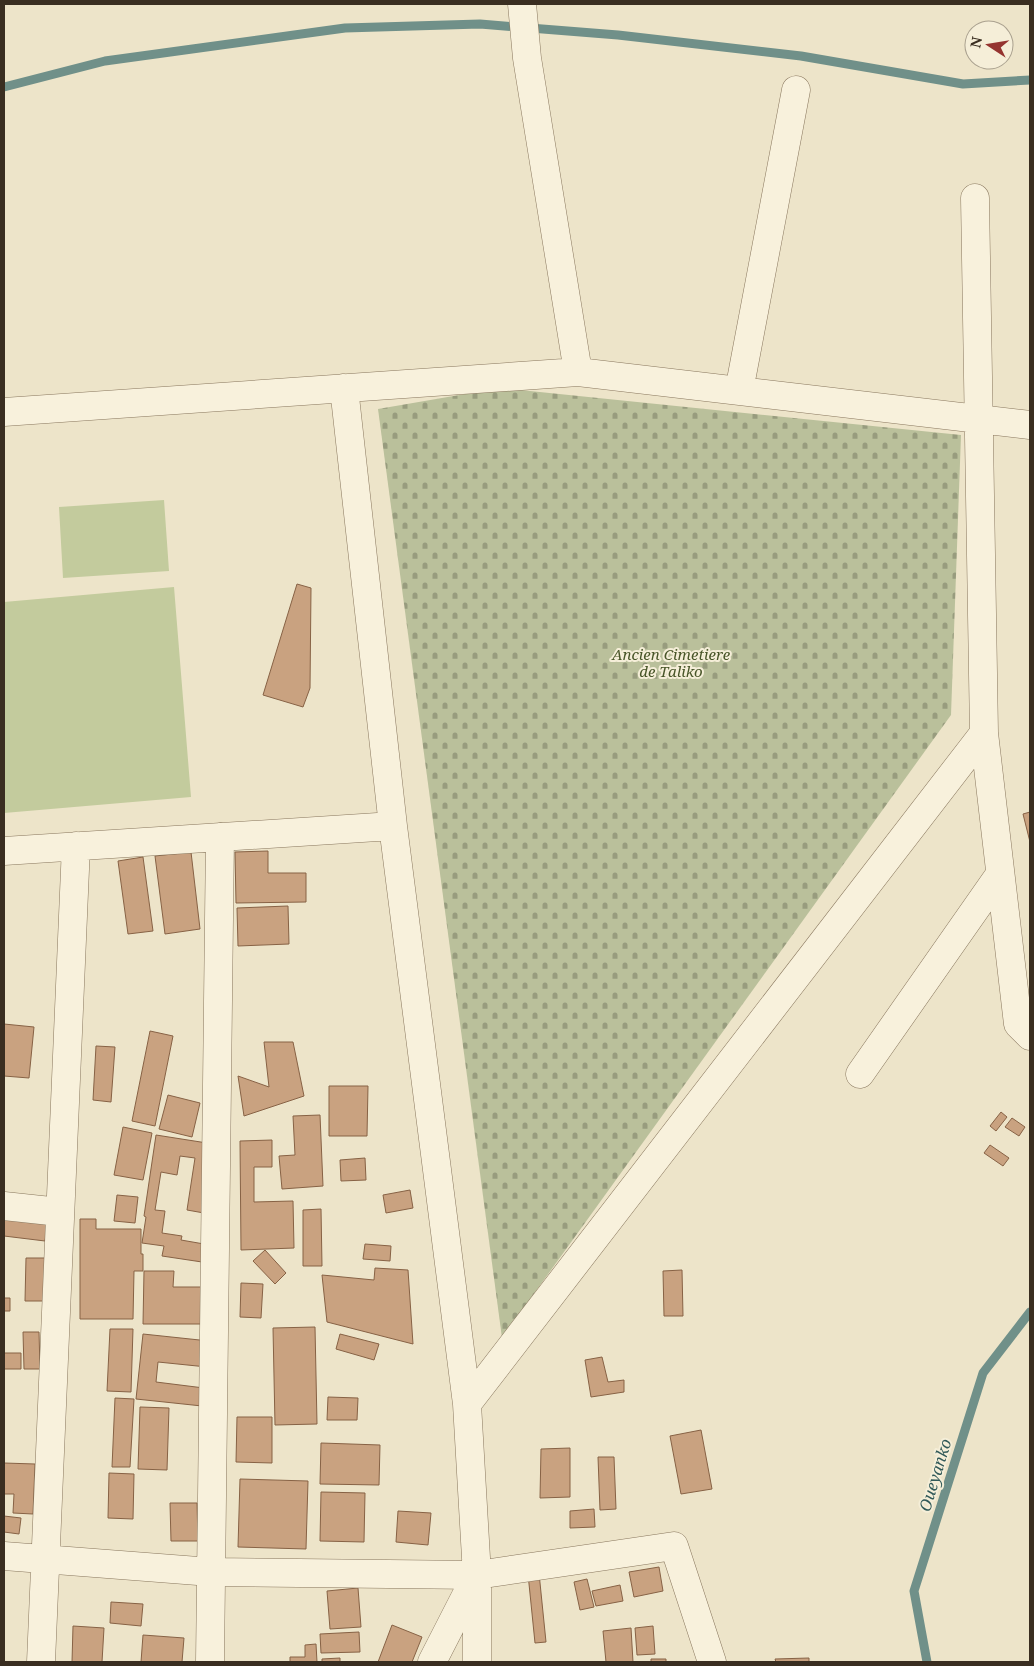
<svg xmlns="http://www.w3.org/2000/svg" width="1034" height="1666" font-family="'Noto Serif',serif">
<style>
.cemetery{fill:url(#cemetery-stones)}
.green{fill:#c3cb9d}
.lines{fill:none;stroke-linecap:round;stroke-linejoin:round}
.stream{stroke:#709089;stroke-width:9}
.building{fill:#c9a280;stroke:#876245}
.minor-casing{stroke:#89775e;stroke-width:29}
.minor{stroke:#f8f1dc;stroke-width:28}
.labels{text-anchor:middle;stroke-width:4;stroke-linejoin:round;paint-order:stroke}
.park-label{font-size:15px;font-style:italic;fill:#485528;stroke:#f5eed8}
.water-label{font-size:16px;font-style:italic;fill:#315958;stroke:#f5eed8}
</style>
<defs>
<pattern id="cemetery-stones" width="16" height="16" patternUnits="userSpaceOnUse" patternTransform="scale(1.25)"><rect width="16" height="16" fill="#bac09b"/><path d="M2 7V4a2 2 0 0 1 4 0v3zM10 15v-3a2 2 0 0 1 4 0v3z" fill="#989c7e"/></pattern>
</defs>
<rect width="100%" height="100%" fill="#ede4c9"/>
<path class="cemetery" d="M500,388L961,435L951,715L502,1338L378,409Z"/>
<path class="green" d="M164,500L169,571L63,578L59,507Z
M174,587L191,797L4,813V602Z"/>
<g class="lines">
<path class="stream" d="M4,87L105,61L345,28L480,24L618,35L801,56L963,84L1030,80
M927,1662L914,1591L983,1373L1030,1312"/>
</g>
<path class="building" d="M297,584L311,588L310,688L303,707L263,695Z
M1030,812V842L1023,814Z
M268,851V873H306V902L236,903L235,852Z
M191,852L200,929L165,934L155,856Z
M143,857L153,931L128,934L118,861Z
M288,906L289,944L238,946L237,908Z
M4,1024L34,1027L29,1078L4,1076Z
M150,1031L173,1036L155,1126L132,1121Z
M264,1042H293L304,1096L244,1116L238,1076L269,1087Z
M96,1046L115,1047L111,1102L93,1100Z
M329,1086H368L367,1136H329Z
M168,1095L200,1103L192,1137L159,1129Z
M1001,1112L1007,1117L996,1131L990,1126Z
M320,1115L323,1186L282,1189L279,1156L295,1155L293,1116Z
M1012,1118L1025,1127L1019,1136L1005,1127Z
M123,1127L152,1133L143,1180L114,1175Z
M156,1135L207,1143L204,1213L187,1210L195,1158L180,1156L177,1175L161,1172L155,1210L165,1211L162,1233L182,1236L181,1240L204,1244L202,1262L162,1256L164,1246L142,1243L146,1217L144,1216Z
M272,1140V1167H254V1202L293,1201L294,1248L241,1250L240,1141Z
M990,1145L1009,1158L1003,1166L984,1153Z
M365,1158L366,1180L341,1181L340,1160Z
M410,1190L413,1208L386,1213L383,1195Z
M117,1195L138,1197L135,1223L114,1221Z
M321,1209L322,1266H303V1210Z
M4,1212L49,1218L45,1241L4,1236Z
M80,1219H96V1229H141V1254H143V1271H134L133,1319H80Z
M365,1244L391,1246L390,1261L363,1259Z
M265,1250L286,1273L275,1284L253,1261Z
M26,1258H45L44,1301H25Z
M375,1268L408,1270L413,1344L327,1322L322,1275L374,1280Z
M682,1270L683,1316H664L663,1271Z
M144,1271H174L173,1287H201V1324H143Z
M241,1283L263,1284L261,1318L240,1317Z
M4,1298H10V1311H4Z
M315,1327L317,1424L275,1425L273,1328Z
M110,1329H133L131,1392L107,1391Z
M23,1332H39L40,1369H24Z
M143,1334L209,1341L207,1367L158,1362L156,1382L204,1388L202,1406L136,1399Z
M340,1334L379,1344L374,1360L336,1349Z
M4,1353H21V1369H4Z
M602,1357L608,1382L624,1380V1392L591,1397L585,1360Z
M328,1397L358,1398L357,1420H327Z
M115,1398L134,1399L130,1467H112Z
M140,1407L169,1408L167,1470L138,1469Z
M237,1417H272V1463L236,1462Z
M701,1430L712,1489L681,1494L670,1436Z
M321,1443L380,1445L379,1485L320,1484Z
M570,1448V1497L540,1498L541,1449Z
M598,1457H614L616,1509L600,1510Z
M4,1463L35,1464L33,1514L13,1513L14,1494H4Z
M109,1473L134,1474L133,1519L108,1518Z
M240,1479L308,1481L306,1549L238,1547Z
M321,1492L365,1493L364,1542L320,1541Z
M170,1503H197L198,1541H171Z
M594,1509L595,1527L570,1528V1511Z
M398,1511L431,1513L428,1545L396,1542Z
M4,1516L21,1518L19,1534L4,1532Z
M659,1567L663,1591L634,1597L629,1572Z
M539,1573L546,1642L535,1643L528,1574Z
M587,1579L594,1607L580,1610L574,1582Z
M620,1585L623,1601L596,1606L592,1591Z
M358,1588L361,1627L330,1629L327,1591Z
M111,1602L143,1604L141,1626L110,1623Z
M392,1625L422,1637L412,1662H378Z
M73,1626L104,1628L102,1662H72Z
M653,1626L655,1654L637,1655L635,1628Z
M631,1628L633,1662H606L603,1631Z
M359,1632L360,1652L321,1653L320,1634Z
M143,1635L184,1638L182,1662H141Z
M316,1644L317,1662H290V1657H305V1645Z
M340,1658V1662H322V1659Z
M809,1658V1662H776L775,1659Z
M651,1659H666V1662H651Z"/>
<g class="lines">
<g class="minor-casing">
<path id="minor" d="M522,4L527,58L578,372
M975,198L984,733L1018,1024L1030,1036
M344,388L393,826L467,1404L477,1575V1662
M739,391L796,90
M4,412L578,372L1030,425
M4,851L393,826
M860,1074L1000,874
M4,1206L60,1212
M467,1404L984,733
M4,1556L211,1572L477,1575L674,1546L712,1662
M41,1662L76,846
M210,1662L220,837
M432,1662L475,1578"/>
</g>
<use href="#minor" class="minor"/>
</g>
<g class="labels">
<g class="park-label">
<text x="671" y="660">Ancien Cimetiere<tspan x="671" dy="17">de Taliko</tspan></text>
</g>
<g class="water-label">
<text transform="translate(935 1475) rotate(-73)" y="6">Oueyanko</text>
</g>
</g>
<rect width="1034" height="1666" fill="none" stroke="#3a2e21" stroke-width="10"/>
<g transform="translate(989 45) rotate(282)"><circle r="24" fill="#f5eed8" stroke="#aaa18f"/>
<path d="M0-4L9 19L0 12L-9 19Z" fill="#953430"/>
<text y="-8" font-size="14" font-weight="bold" text-anchor="middle" fill="#3a2e21">N</text>
</g>
</svg>
